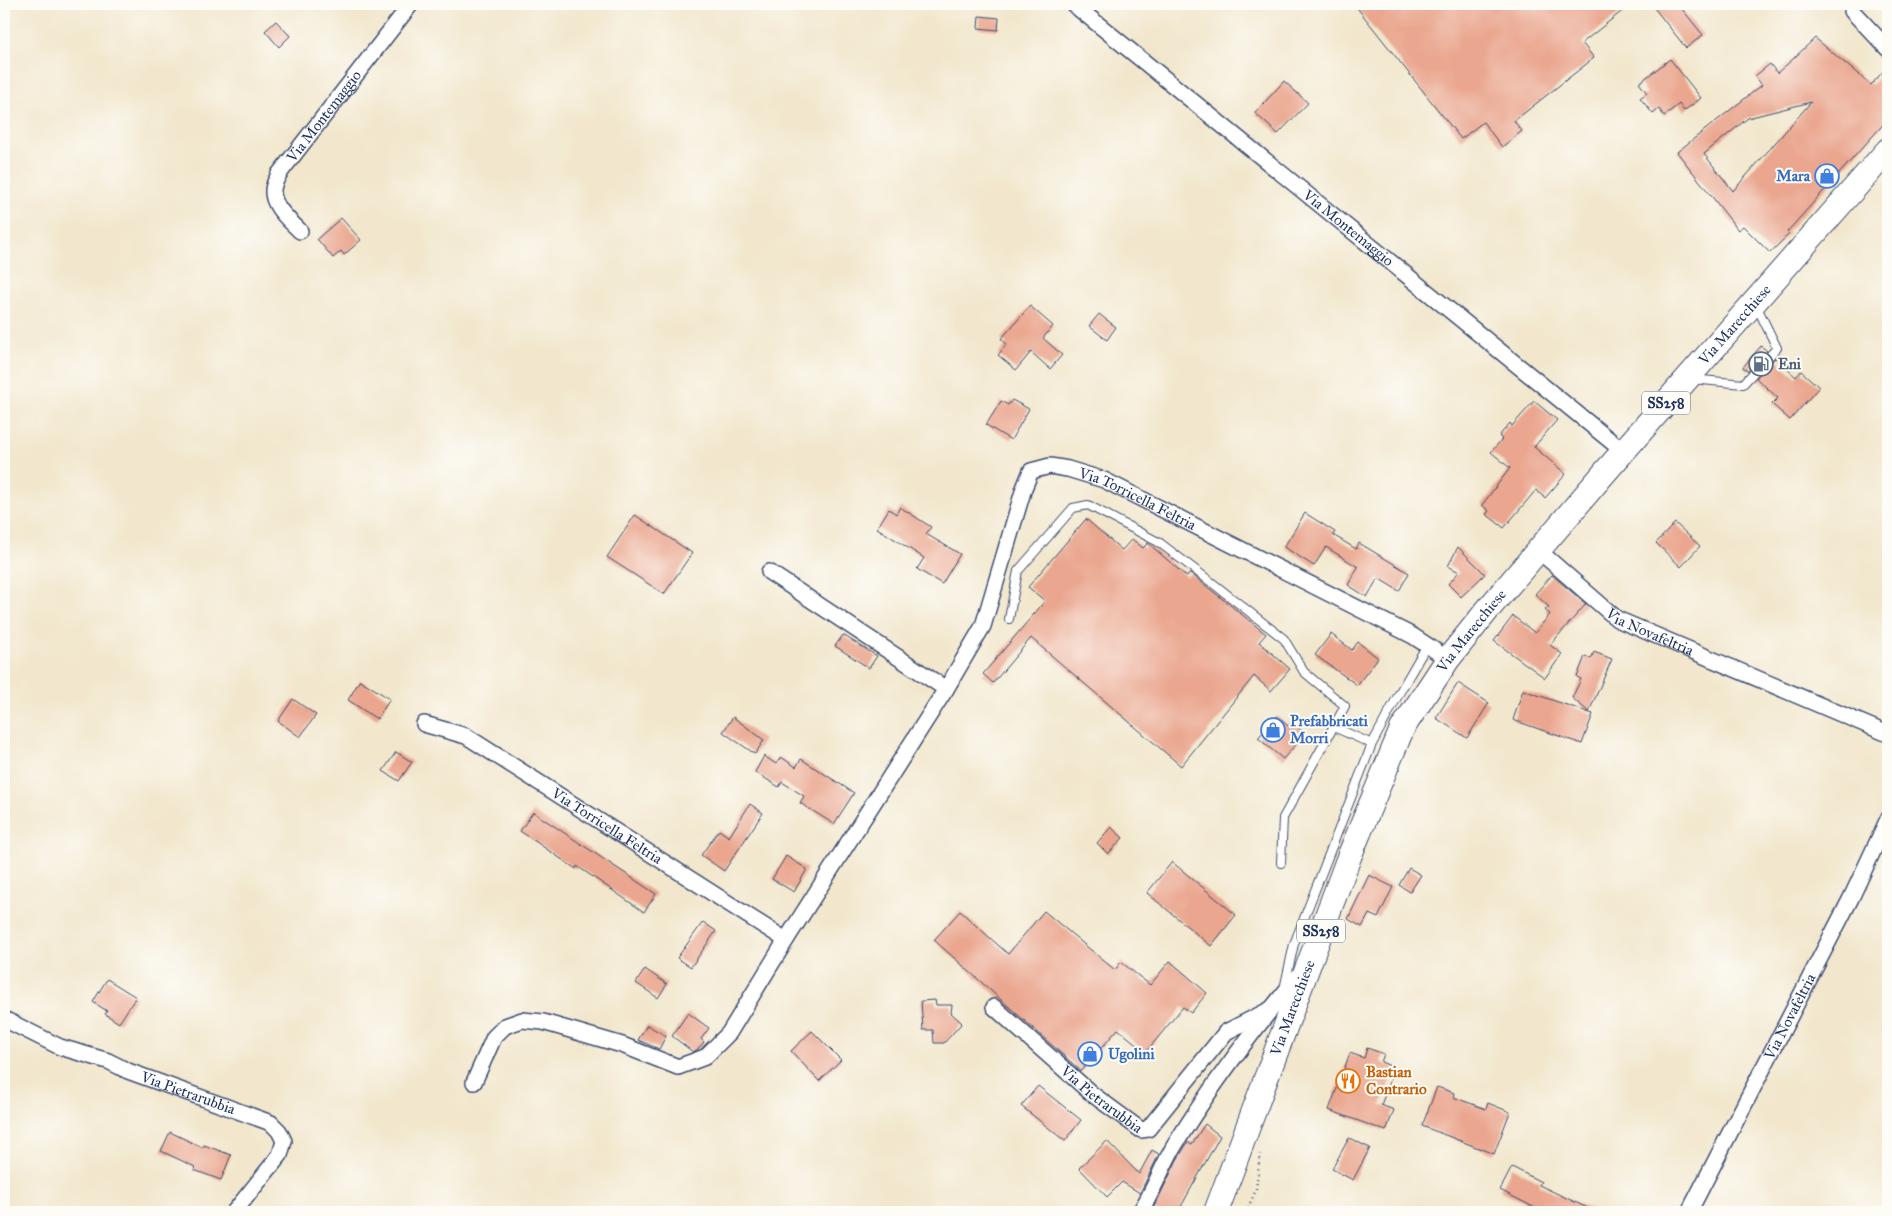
<svg xmlns="http://www.w3.org/2000/svg" width="1892" height="1216" font-family="'IM FELL Great Primer',serif">
<style>
.building{fill:#eaa68e;fill-rule:evenodd}
.lines{fill:none;stroke-linecap:round;stroke-linejoin:round}
.service-casing{stroke:#3b4b6f;stroke-width:10}
.minor-casing{stroke:#3b4b6f;stroke-width:18}
.primary-casing{stroke:#3b4b6f;stroke-width:26}
.path{stroke:#3b4b6f;stroke-width:2.5;stroke-dasharray:1 4;stroke-linecap:butt}
.service{stroke:#fff;stroke-width:8}
.minor{stroke:#fff;stroke-width:15}
.primary{stroke:#fff;stroke-width:24}
.labels{text-anchor:middle;stroke-width:4;stroke-linejoin:round;paint-order:stroke}
.shield{fill:#fdfcf7;stroke:#5f6c8c;stroke-width:1}
.shield-label{font-size:14px;font-weight:bold;fill:#1b2f5e}
.street-label{font-size:15px;fill:#1b2f5e;stroke:#fdfcf7}
.shop-label{font-size:15px;font-weight:bold;fill:#366cbe;stroke:#fdfcf7;text-anchor:start}
.service-label{font-size:15px;font-weight:bold;fill:#4e5e75;stroke:#fdfcf7;text-anchor:start}
.food-label{font-size:15px;font-weight:bold;fill:#c56008;stroke:#fdfcf7;text-anchor:start}
</style>
<rect width="100%" height="100%" fill="#fdfcf7"/>
<filter id="ink" filterUnits="userSpaceOnUse"><feTurbulence type="fractalNoise" baseFrequency=".02" numOctaves="2"/><feDisplacementMap in="SourceGraphic" scale="10" xChannelSelector="R" yChannelSelector="G"/><feConvolveMatrix kernelMatrix="1 2 1 2 8 2 1 2 1" color-interpolation-filters="sRGB"/></filter>
<filter id="wash" filterUnits="userSpaceOnUse"><feTurbulence type="fractalNoise" baseFrequency=".0096" numOctaves="4" result="noise"/><feDisplacementMap in="SourceGraphic" scale="20" xChannelSelector="R" yChannelSelector="G"/><feGaussianBlur stdDeviation="1.12" result="paint"/><feColorMatrix in="noise" values="0 0 0 0 0 0 0 0 0 0 0 0 0 0 0 0 0 1.4 0 .05"/><feComposite in="paint" operator="in"/></filter>
<g filter="url(#wash)">
<rect width="100%" height="100%" fill="#f2e7cd"/>
<g id="blocks">
<path class="building" d="M1354,4H1631L1582,43L1594,58L1514,121L1522,131L1502,147L1483,122L1461,139Z
M1651,4H1678L1703,35L1686,48Z
M979,16L999,18L998,30L978,28Z
M276,21L290,36L279,47L265,31Z
M1815,38L1871,85L1888,66V119L1787,232L1789,234L1770,253L1743,226L1738,230L1677,152L1762,85L1755,76L1770,64L1777,73L1792,60ZM1811,102L1733,191L1704,154L1748,118Z
M1670,59L1701,98L1684,111L1679,104L1664,116L1659,109L1653,114L1640,98L1647,93L1639,83Z
M1284,81L1308,103L1278,134L1255,113Z
M341,218L361,240L344,255L341,251L333,258L317,239Z
M1030,306L1053,326L1043,338L1062,355L1050,369L1031,352L1016,370L998,355L1007,344L1001,339Z
M1099,314L1116,327L1107,340L1089,326Z
M1761,346L1767,351L1748,371L1743,367Z
M1775,358L1796,377L1801,371L1819,387L1790,420L1772,404L1778,398L1756,378Z
M1012,400L1029,409L1011,440L986,425L1001,401L1008,405Z
M1534,401L1557,420L1534,447L1566,474L1545,498L1536,490L1504,528L1486,514L1489,511L1482,505L1510,468L1491,452L1502,439L1499,436L1510,423L1512,426Z
M900,507L931,527L926,534L960,554L942,584L917,569L924,558L877,528L889,509L896,514Z
M1305,513L1335,532L1333,535L1356,549L1359,543L1409,573L1399,591L1378,578L1367,597L1348,585L1358,567L1326,547L1314,566L1284,547Z
M635,515L692,553L664,594L607,557Z
M1086,519L1122,550L1132,539L1143,548L1148,543L1187,577L1190,573L1266,634L1259,642L1290,669L1271,691L1254,676L1181,766L1031,638L993,683L983,674L1045,601L1028,587Z
M1675,523L1700,546L1681,567L1656,543Z
M1458,547L1485,574L1461,597L1448,584L1459,572L1448,566Z
M1552,575L1586,604L1550,645L1562,654L1545,678L1494,641L1513,616L1535,633L1550,614L1545,610L1549,607L1535,594Z
M1331,634L1352,650L1358,642L1378,658L1357,685L1315,655Z
M843,635L877,656L869,668L835,646Z
M1594,652L1612,659L1589,712L1572,698L1581,679L1577,677L1585,656L1591,659Z
M360,680L390,699L377,719L348,700Z
M1458,683L1489,703L1467,738L1436,718Z
M1523,690L1593,714L1582,744L1513,720Z
M293,699L316,715L300,737L278,721Z
M1277,716L1288,726L1292,722L1305,734L1283,759L1258,738Z
M733,717L764,740L755,754L723,732Z
M396,752L412,762L399,781L383,771Z
M764,756L776,764L781,757L796,767L801,759L854,793L834,824L800,803L804,796L782,782L779,787L755,772Z
M750,804L763,813L724,871L701,855L719,830L729,837Z
M533,812L656,894L644,912L577,866L576,869L520,831Z
M1111,827L1123,838L1108,854L1097,843Z
M786,856L807,869L794,892L772,879Z
M1172,862L1236,915L1211,946L1147,893Z
M1409,868L1421,875L1410,892L1399,885Z
M1369,875L1393,887L1378,918L1369,914L1362,927L1348,919Z
M960,911L1008,954L1044,911L1115,970L1121,962L1150,985L1170,961L1207,993L1191,1013L1183,1007L1146,1052L1118,1029L1081,1071L934,940Z
M703,922L716,931L691,967L677,958Z
M645,969L667,984L658,998L636,983Z
M107,979L136,997L119,1023L105,1014L107,1011L93,1002Z
M935,1000L936,1005H952L951,1013L962,1023L944,1043H934L933,1030H923L921,1001Z
M688,1013L709,1028L701,1039L704,1042L698,1049L693,1052L672,1036Z
M647,1025L666,1036L659,1049L638,1040Z
M812,1031L841,1060L819,1081L791,1051Z
M1367,1048L1384,1054L1381,1062L1395,1068L1381,1105L1394,1110L1386,1131L1329,1110L1350,1053L1364,1058Z
M1038,1086L1081,1120L1065,1141L1021,1106Z
M1437,1087L1454,1093L1453,1097L1486,1109L1488,1103L1510,1112L1494,1154L1422,1126Z
M1205,1124L1220,1136L1178,1212H1158L1153,1209L1177,1160L1188,1142L1192,1144Z
M170,1132L203,1148L204,1145L231,1155L221,1180L194,1170L195,1167L161,1151Z
M1349,1138L1370,1148L1353,1180L1332,1169Z
M1107,1141L1139,1174L1152,1150L1159,1154L1140,1193L1122,1182L1107,1197L1079,1168Z
M1512,1167L1541,1182L1539,1185L1596,1212H1543L1500,1190Z"/>
</g>
</g>
<g filter="url(#ink)">
<use href="#blocks" fill-opacity="0" stroke="#3b4b6f" stroke-width="1"/>
<g class="lines">
<g class="service-casing">
<path id="service" d="M1692,379L1743,384L1777,348L1756,305
M1009,619L1018,571L1073,508L1088,505L1160,543L1215,585L1284,639L1304,672L1345,706L1283,818L1281,863
M1372,744L1401,690L1427,645
M1284,989L1294,944L1372,744L1334,727"/>
</g>
<g class="minor-casing">
<g id="minor">
<path id="s1" d="M1073,4L1623,451"/>
<path d="M1852,11L1888,49"/>
<path id="s2" d="M300,231C289,220 268,203 274,185C275,181 278,177 279,174L411,4"/>
<path id="s3" d="M1538,550L1617,619L1888,734"/>
<path d="M769,572L946,689"/>
<path id="s4" d="M424,724L466,736L786,940"/>
<path id="s5" d="M994,1007L1092,1094L1141,1130L1148,1129L1226,1032L1271,1009"/>
<path id="s6" d="M4,1019L60,1047L108,1061L128,1071L271,1123L279,1131L284,1141L280,1155L234,1212"/>
<path id="s7" d="M474,1082L494,1037L505,1026L522,1020L543,1022L622,1045L678,1067L705,1057L729,1033L786,940L946,689L983,626L1024,488L1031,471L1050,466L1068,469L1104,480L1413,636L1448,659"/>
<path d="M1140,1212C1153,1192 1161,1169 1173,1148C1210,1087 1253,1030 1299,975"/>
<path id="s8" d="M1689,1212L1851,898L1888,819"/>
</g>
</g>
<g class="primary-casing">
<g id="primary">
<path id="s9" d="M1216,1212L1349,857L1402,729L1448,659L1489,608L1606,471L1888,150"/>
</g>
</g>
<path class="path" d="M1322,1211L1326,1212
M1246,1212L1256,1190L1260,1154"/>
<use href="#service" class="service"/>
<use href="#minor" class="minor"/>
<use href="#primary" class="primary"/>
</g>
</g>
<defs>
<g id="shop-ring" transform="scale(1.25)"><circle r="9.5" fill="#fdfcf7" stroke="#3f7fe0" stroke-width="1.5"/><path d="M-5-2.5h2.3a2.7 3.5 0 0 1 5.4 0H5L5.5 6h-11ZM-1.5-2.5h3a1.5 2.3 0 0 0-3 0Z" fill="#3f7fe0"/></g>
<g id="fuel-ring" transform="scale(1.25)"><circle r="9.5" fill="#fdfcf7" stroke="#5c6f8a" stroke-width="1.5"/><path d="M-5.5-6h7V0h2V4h1.3V-2.5L3-4.5l.8-.8L6-3V5H2.5V1h-1V6h-7ZM-4.2-4.7v3.2H.2V-4.7Z" fill="#5c6f8a"/></g>
<g id="restaurant-ring" transform="scale(1.25)"><circle r="9.5" fill="#fdfcf7" stroke="#e8710a" stroke-width="1.5"/><path d="M-5-6h1v4h1v-4h1v4h1v-4h1v5L-1.5 .5V6h-2V.5L-5-1ZM5-6V6H3V1.5H1.5Q1.5-4 5-6Z" fill="#e8710a"/></g>
</defs>
<g fill-rule="evenodd">
<use href="#shop-ring" x="1827" y="176"/>
<use href="#fuel-ring" x="1761" y="364"/>
<use href="#shop-ring" x="1273" y="730"/>
<use href="#shop-ring" x="1090" y="1054"/>
<use href="#restaurant-ring" x="1348" y="1081"/>
</g>
<g class="labels">
<g class="shield">
<rect x="1642" y="391.5" width="48" height="23" rx="4"/>
<rect x="1297" y="919.5" width="48" height="23" rx="4"/>
</g>
<g class="shield-label">
<text x="1666" y="408">SS258</text>
<text x="1321" y="936">SS258</text>
</g>
<g class="street-label">
<text dy="5" stroke="none"><textPath href="#s2" startOffset="141">Via Montemaggio</textPath></text>
<text dy="5" stroke="none"><textPath href="#s1" startOffset="355">Via Montemaggio</textPath></text>
<text dy="5" stroke="none"><textPath href="#s9" startOffset="1042">Via Marecchiese</textPath></text>
<text dy="5" stroke="none"><textPath href="#s7" startOffset="1065">Via Torricella Feltria</textPath></text>
<text dy="5" stroke="none"><textPath href="#s3" startOffset="140">Via Novafeltria</textPath></text>
<text dy="5" stroke="none"><textPath href="#s9" startOffset="638">Via Marecchiese</textPath></text>
<text dy="5" stroke="none"><textPath href="#s4" startOffset="211">Via Torricella Feltria</textPath></text>
<text dy="5" stroke="none"><textPath href="#s9" startOffset="218">Via Marecchiese</textPath></text>
<text dy="5" stroke="none"><textPath href="#s8" startOffset="220">Via Novafeltria</textPath></text>
<text dy="5" stroke="none"><textPath href="#s6" startOffset="199">Via Pietrarubbia</textPath></text>
<text dy="5" stroke="none"><textPath href="#s5" startOffset="142">Via Pietrarubbia</textPath></text>
</g>
<g class="shop-label">
<text x="1810" y="181" text-anchor="end">Mara</text>
<text x="1290" y="726">Prefabbricati<tspan x="1290" dy="17">Morri</tspan></text>
<text x="1108" y="1059">Ugolini</text>
</g>
<g class="service-label">
<text x="1778" y="369">Eni</text>
</g>
<g class="food-label">
<text x="1366" y="1077">Bastian<tspan x="1366" dy="17">Contrario</tspan></text>
</g>
</g>
<rect width="1892" height="1216" fill="none" stroke="#fdfcf7" stroke-width="20"/>
</svg>
